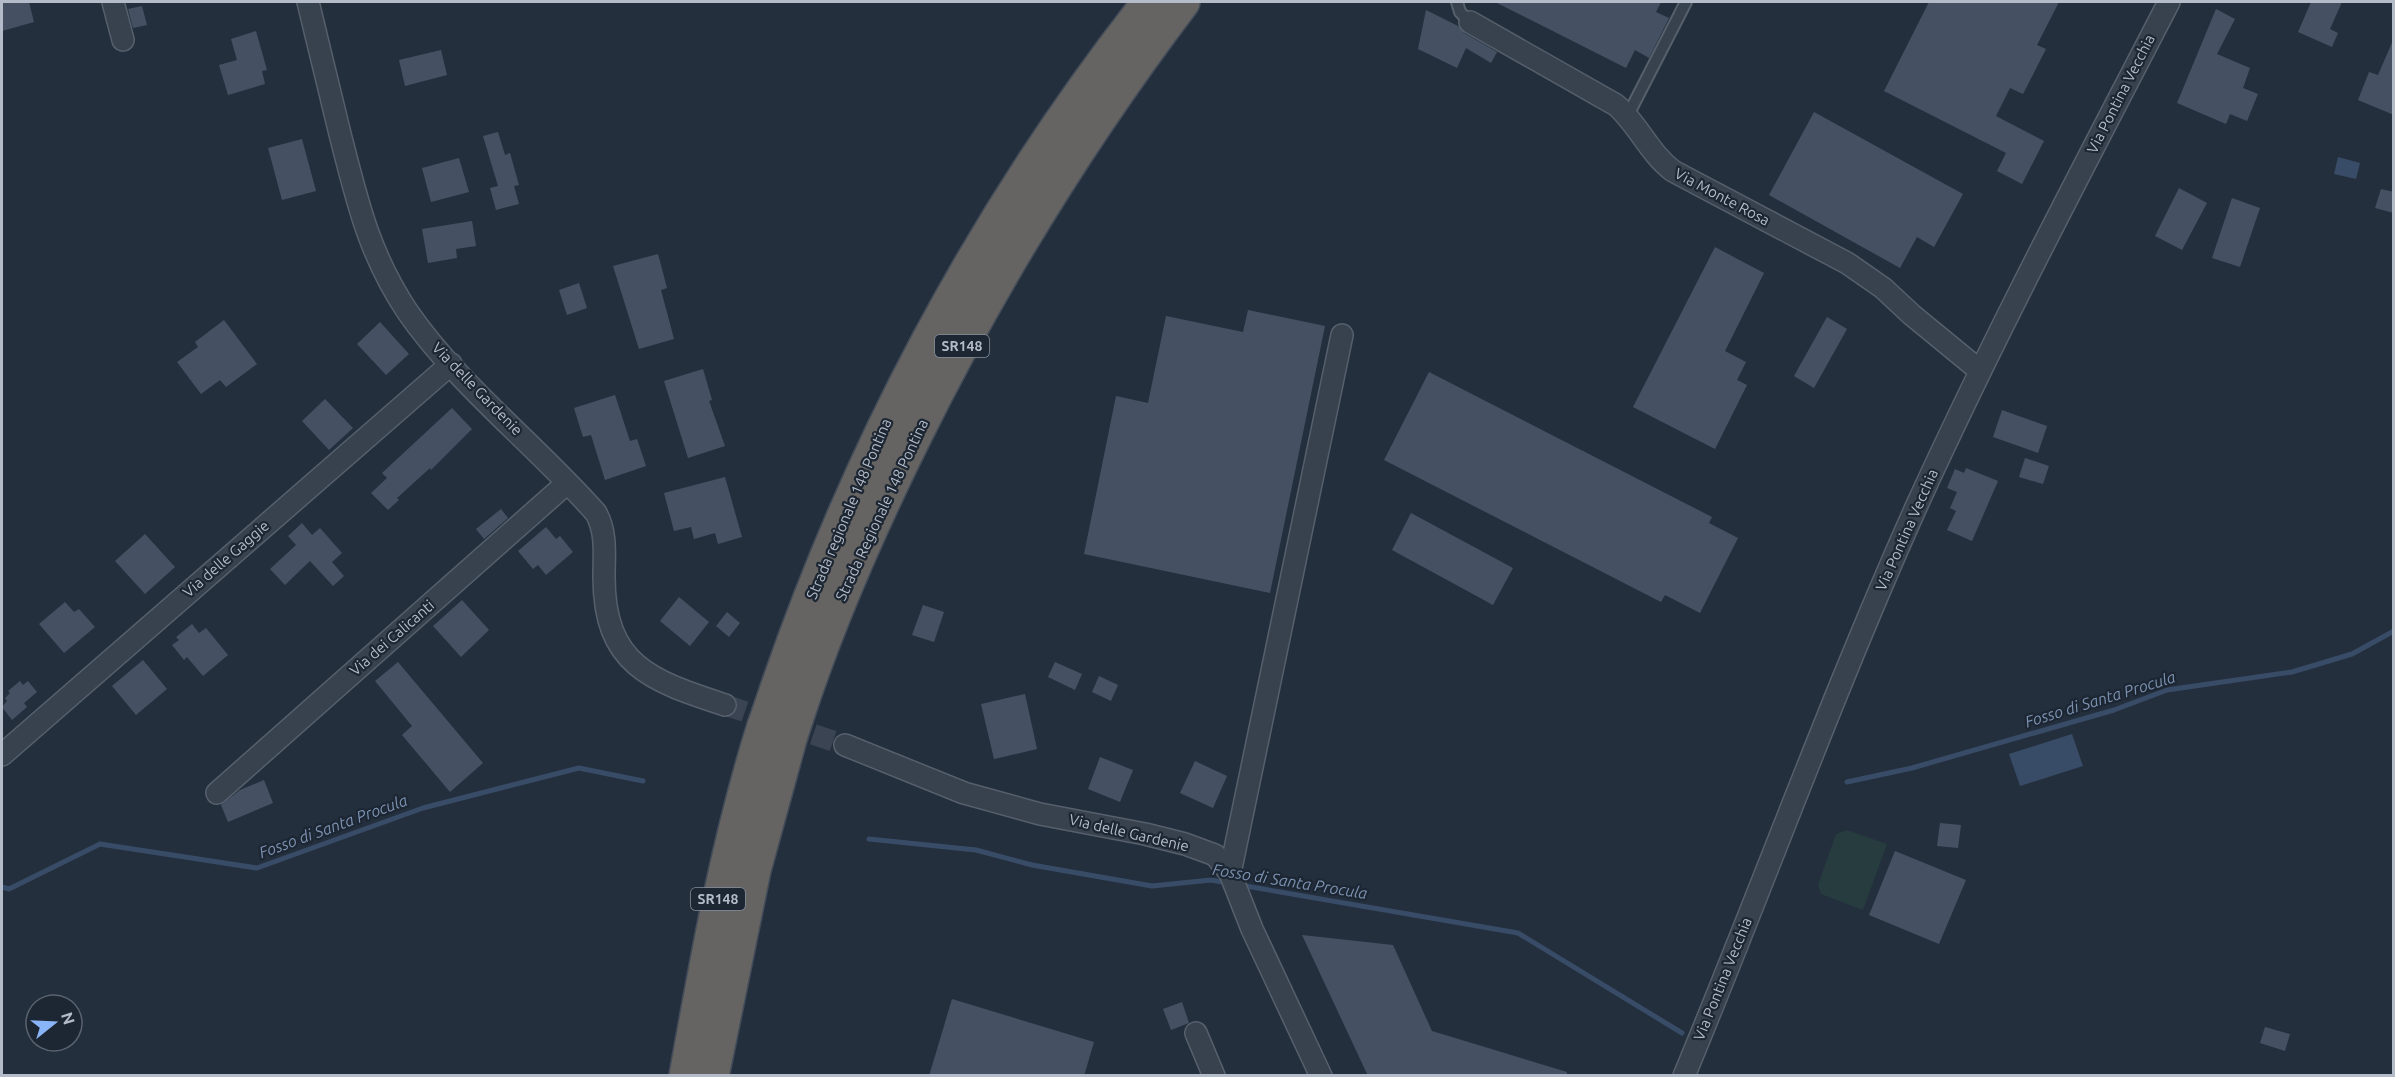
<svg xmlns="http://www.w3.org/2000/svg" width="2395" height="1077" font-family="Ubuntu,sans-serif">
<style>
.green{fill:#263c3f}
.water{fill:#394c67}
.lines{fill:none;stroke-linecap:round;stroke-linejoin:round}
.stream{stroke:#394c67;stroke-width:5}
.building{fill:#455162}
.minor-tunnel{stroke:#3a4453;stroke-width:21;stroke-dasharray:21 10;stroke-linecap:butt}
.service-casing{stroke:#565f6c;stroke-width:14}
.minor-casing{stroke:#565f6c;stroke-width:24}
.trunk-casing{stroke:#434c59;stroke-width:36}
.service{stroke:#38414e;stroke-width:10}
.minor{stroke:#38414e;stroke-width:21}
.trunk{stroke:#656462;stroke-width:33}
.trunk-bridge-casing{stroke:#434c59;stroke-width:36;stroke-linecap:butt}
.trunk-bridge{stroke:#656462;stroke-width:33}
.labels{text-anchor:middle;stroke-width:4.5;stroke-linejoin:round;paint-order:stroke}
.shield{fill:#1d2633;stroke:#878f9c;stroke-width:1.5}
.shield-label{font-size:14px;font-weight:bold;fill:#b4bcc9}
.street-label{font-size:15px;fill:#b4bcc9;stroke:#1d2633}
.water-label{font-size:16px;font-style:italic;fill:#7c92b1;stroke:#1d2633}
</style>
<rect width="100%" height="100%" fill="#242f3e"/>
<path class="green" d="M1847,830L1887,844L1863,910L1821,894L1818,885L1836,834Z"/>
<path class="water" d="M2338,157L2360,163L2356,179L2334,174Z
M2072,734L2083,766L2020,786L2009,754Z"/>
<g class="lines">
<path class="stream" d="M1847,782L1912,768L2114,710L2167,690L2292,672L2352,654L2394,631
M869,839L976,850L1032,865L1152,886L1211,880L1228,883
M1240,885L1518,933L1682,1033
M2,887L9,889L100,844L257,868L423,808L579,768L643,781"/>
</g>
<path class="building" d="M2,2H29L34,22L2,31Z
M1495,2H1661L1656,12L1669,18L1649,58L1635,50L1626,68Z
M1929,2H2059L2037,45L2046,49L2023,94L2010,88L1996,116L2044,141L2022,184L1997,171L2006,153L1884,91Z
M2311,2H2342L2330,29L2338,33L2332,47L2298,32Z
M142,6L147,25L133,28L128,9Z
M2216,9L2235,19L2217,54L2250,68L2243,88L2258,94L2247,121L2230,114L2226,124L2177,103Z
M1426,10L1458,26L1464,33L1497,52L1491,63L1466,48L1457,68L1418,49Z
M256,31L267,70L262,71L265,84L228,95L219,65L237,60L231,39Z
M2394,38V115L2358,100L2369,72L2378,75Z
M441,50L447,75L405,86L399,60Z
M1814,112L1963,194L1934,247L1917,237L1900,268L1769,195Z
M498,132L505,155L510,153L519,185L514,186L519,204L496,210L490,188L498,186L483,136Z
M302,139L316,191L282,200L268,148Z
M459,158L469,192L431,202L422,168Z
M2179,188L2207,203L2182,250L2155,236Z
M2381,189L2394,192V213L2375,208Z
M2232,198L2260,208L2240,267L2212,258Z
M472,221L476,246L456,249L457,258L428,263L422,229Z
M1715,247L1764,273L1725,351L1746,362L1737,380L1747,385L1715,449L1633,407Z
M658,254L667,288L661,290L674,339L639,349L613,266Z
M579,283L587,308L567,315L559,290Z
M1248,310L1325,326L1270,593L1084,554L1116,396L1148,403L1166,316L1243,332Z
M1827,317L1847,329L1814,388L1794,376Z
M224,320L257,364L226,387L220,380L201,394L177,362L198,347L195,342Z
M380,322L409,354L386,375L357,344Z
M703,369L712,400L709,401L725,446L688,458L664,381Z
M1429,372L1712,517L1709,523L1738,538L1700,613L1665,595L1661,602L1384,460Z
M615,395L630,441L637,439L646,466L605,480L591,435L583,437L574,408Z
M325,399L353,428L329,450L302,421Z
M452,408L472,429L431,470L430,468L397,498L399,500L388,510L371,493L387,478L382,473Z
M2002,410L2047,426L2038,453L1993,437Z
M2025,458L2049,466L2043,484L2019,477Z
M1966,468L1998,481L1972,541L1947,530L1956,511L1950,508L1957,492L1947,488L1955,469L1964,473Z
M725,477L742,537L718,544L715,533L694,539L691,527L674,531L664,493Z
M501,509L508,518L484,539L476,529Z
M1411,513L1513,568L1493,605L1392,550Z
M302,523L312,535L320,528L342,553L332,562L344,576L333,586L310,561L285,585L270,569L296,545L288,536Z
M546,527L556,539L560,536L573,552L546,575L538,565L533,569L518,551Z
M145,534L175,567L145,594L115,561Z
M679,597L709,622L690,646L660,621Z
M462,600L489,630L461,657L433,626Z
M65,602L74,612L79,609L95,627L64,653L39,624Z
M923,605L944,612L934,642L912,635Z
M727,612L740,623L729,637L716,626Z
M192,624L199,633L206,628L228,655L203,676L187,657L184,660L172,645L179,640L176,637Z
M143,660L167,689L136,715L112,686Z
M398,662L483,763L450,792L402,735L412,726L375,681Z
M1055,662L1082,674L1075,690L1048,677Z
M1099,676L1118,685L1111,701L1092,692Z
M20,681L23,685L28,681L37,692L24,703L27,707L12,720L2,707L7,701L5,698L10,693L8,691Z
M1025,694L1037,749L994,759L981,704Z
M1100,757L1133,770L1120,802L1088,789Z
M1195,761L1227,776L1213,808L1180,793Z
M264,780L273,803L228,822L221,805L240,790Z
M1940,823L1961,825L1958,848L1937,846Z
M1895,851L1966,880L1939,944L1869,915Z
M1302,935L1393,945L1432,1031L1567,1072V1076H1368Z
M952,999L1094,1042L1084,1076H929Z
M1182,1002L1189,1023L1171,1030L1163,1009Z
M2265,1027L2290,1034L2285,1051L2260,1043Z"/>
<g class="lines">
<path class="minor-tunnel" d="M725,705L845,745"/>
<g class="service-casing">
<path id="service" d="M1457,2L1460,12L1470,22
M1627,117L1686,2"/>
</g>
<g class="minor-casing">
<path id="minor" d="M113,2L123,40
M308,2C319,46 329,90 340,134C357,200 368,252 407,311C457,384 537,446 596,513C607,533 604,555 604,577C604,666 652,681 725,705
M1470,22L1616,105C1638,124 1649,153 1673,171L1847,263L1883,288L1912,315L1979,370
M845,745L964,793L1040,814L1145,834L1185,844L1215,855L1230,873L1252,929L1321,1076
M2,755L451,364
M217,793L567,483
M1230,873L1342,335
M1196,1033L1214,1076
M1684,1076C1763,886 1833,692 1917,505C1995,334 2083,168 2169,2"/>
</g>
<g class="trunk-casing">
<path id="trunk" d="M769,712C854,456 982,214 1149,2
M796,720C827,624 868,531 913,440C989,286 1079,139 1183,2
M686,1076C707,958 728,840 764,726
M712,1076L754,870L791,735"/>
</g>
<use href="#service" class="service"/>
<use href="#minor" class="minor"/>
<use href="#trunk" class="trunk"/>
<g class="trunk-bridge-casing">
<path id="trunk-bridge" d="M764,726L769,712
M791,735L796,720"/>
</g>
<use href="#trunk-bridge" class="trunk-bridge"/>
</g>
<g class="labels">
<g class="shield">
<rect x="935" y="335" width="54" height="22" rx="4.5"/>
<rect x="691" y="888" width="54" height="22" rx="4.5"/>
</g>
<g class="shield-label">
<text x="962" y="351">SR148</text>
<text x="718" y="904">SR148</text>
</g>
<g class="street-label">
<text transform="translate(2121 94) rotate(-63)" y="5">Via Pontina Vecchia</text>
<text transform="translate(1722 197) rotate(28)" y="5">Via Monte Rosa</text>
<text transform="translate(477 389) rotate(46)" y="5">Via delle Gardenie</text>
<text transform="translate(849 509) rotate(-67)" y="5">Strada regionale 148 Pontina</text>
<text transform="translate(882 510) rotate(-65)" y="5">Strada Regionale 148 Pontina</text>
<text transform="translate(1907 530) rotate(-66)" y="5">Via Pontina Vecchia</text>
<text transform="translate(226 559) rotate(-41)" y="5">Via delle Gaggie</text>
<text transform="translate(392 638) rotate(-41)" y="5">Via dei Calicanti</text>
<text transform="translate(1129 833) rotate(13)" y="5">Via delle Gardenie</text>
<text transform="translate(1723 979) rotate(-68)" y="5">Via Pontina Vecchia</text>
</g>
<g class="water-label">
<text transform="translate(2100 699) rotate(-17)" y="6">Fosso di Santa Procula</text>
<text transform="translate(333 826) rotate(-20)" y="6">Fosso di Santa Procula</text>
<text transform="translate(1290 881) rotate(9)" y="6">Fosso di Santa Procula</text>
</g>
</g>
<rect width="2395" height="1077" fill="none" stroke="#b4bcc9" stroke-width="6"/>
<g transform="translate(54 1023) rotate(72)"><circle r="28" fill="#1d2633" stroke="#59626f" stroke-width="1.5"/>
<path d="M0-4.5L10 22L0 15L-10 22Z" fill="#8ab4f8"/>
<text y="-9" font-size="16" font-weight="bold" text-anchor="middle" fill="#b4bcc9">N</text>
</g>
</svg>
